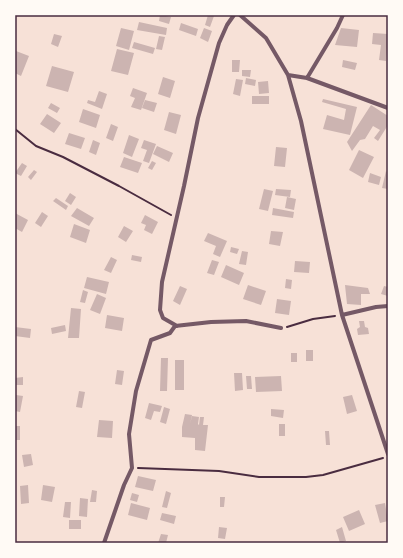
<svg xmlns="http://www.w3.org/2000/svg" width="403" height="558" font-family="'PT Sans',sans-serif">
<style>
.building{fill:#ccb4b1}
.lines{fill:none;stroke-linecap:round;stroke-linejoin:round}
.path{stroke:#4a2c40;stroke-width:2}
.minor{stroke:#755966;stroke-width:4}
.neatline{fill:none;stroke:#4a2c40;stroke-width:1.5}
</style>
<rect width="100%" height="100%" fill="#f7e1d7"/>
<path class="building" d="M160,15L171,17L169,24L159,21Z
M208,15L214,16L210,27L205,25Z
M139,22L167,28L166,35L137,30Z
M181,23L198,29L196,36L179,30Z
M121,28L134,31L129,50L116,46Z
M204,28L212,31L208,42L200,38Z
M341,28L359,30L357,47L335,45Z
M373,33L388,34L386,61L379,60L381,45L372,44Z
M54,34L62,36L58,47L51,44Z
M159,36L165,37L162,50L156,49Z
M134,42L155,48L153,54L132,48Z
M117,49L134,53L128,75L111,71Z
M16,51L29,56L21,76L15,73Z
M232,60H240L239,72H232Z
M343,60L357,63L355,70L342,67Z
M52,66L74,72L68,92L46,86Z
M242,70H251L250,77L242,76Z
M163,77L175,81L170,98L158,94Z
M246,78L256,80L255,86L245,84Z
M236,79L243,80L240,96L233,94Z
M268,81L269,93L259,94L258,82Z
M133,88L147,93L141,110L131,107L135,98L130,96Z
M99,91L107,94L102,109L87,103L88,100L95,102Z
M252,96H269V104H252Z
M323,99L357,107L350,135L323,129L327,115L344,120L346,109L322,102Z
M145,100L157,103L154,112L142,108Z
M51,103L60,108L57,113L48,108Z
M371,105L388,116V125L378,141L374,138L380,130L373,126L365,139L360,140L352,151L347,142Z
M83,109L100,115L96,128L79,122Z
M169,112L181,115L176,134L164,130Z
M47,114L61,123L54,133L40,124Z
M111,124L118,127L113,141L106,138Z
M69,133L85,138L81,149L65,144Z
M129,135L139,139L132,157L123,153Z
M93,140L100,143L96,155L89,152Z
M144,140L156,144L149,163L143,161L147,150L141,148Z
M157,146L173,153L169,162L153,154Z
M276,147L287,148L285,167L274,166Z
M359,150L374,157L363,178L349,170Z
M124,157L142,163L138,173L120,167Z
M152,161L156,163L152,170L148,168Z
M22,163L27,166L21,176L15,173Z
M34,170L37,172L31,180L28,177Z
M386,171L388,173V189L382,188Z
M370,173L381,177L379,185L368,182Z
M264,189L273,191L268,211L259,209Z
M276,189L291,190L290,197L275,195Z
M70,193L76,197L71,205L65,201Z
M287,197L296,199L294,210L285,208Z
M56,198L68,206L66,210L53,201Z
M77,208L94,218L89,226L71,216Z
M273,208L294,212L293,218L272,215Z
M42,212L48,216L41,227L35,223Z
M15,213L28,220L22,232L15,228Z
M145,215L158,222L152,234L144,230L146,225L141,223Z
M74,224L90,230L86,243L70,237Z
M124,226L133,231L126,242L118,237Z
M271,231L283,232L280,246L269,244Z
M208,233L227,241L220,257L213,254L216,246L204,241Z
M231,247L239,249L237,254L230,252Z
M242,251L248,252L246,265L239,264Z
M132,255L142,257L141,262L131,260Z
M111,257L117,260L111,273L104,270Z
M212,260L219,262L214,275L207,273Z
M295,261L310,262L309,273L294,272Z
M226,265L244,273L239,285L221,277Z
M87,277L109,282L106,294L84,288Z
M286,279L292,280L291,289L285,288Z
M248,285L266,291L261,305L243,299Z
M345,285L368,288L370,294H361V305L347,304Z
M180,286L187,289L180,305L173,301Z
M384,286L388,287V296L381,294Z
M83,290L88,292L85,303L80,302Z
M97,294L106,298L100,314L90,310Z
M277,299L291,301L289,315L275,313Z
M71,308L81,309L79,338H68Z
M107,315L124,318L122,331L105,328Z
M359,321H364L365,327L368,328L369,334L358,335L357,329L360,327Z
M65,325L66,331L52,334L51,328Z
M15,327L31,329L30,338L15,336Z
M306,350H313V361H306Z
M291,353H297V362H291Z
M161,358H168L167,391H160Z
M175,360H184V390H175Z
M117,370L124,371L122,385L115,384Z
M234,373H242L243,390L235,391Z
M246,376H251L252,389H247Z
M281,376L282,391L256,392L255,377Z
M23,377V385H15V378Z
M79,391L85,392L82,408L76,407Z
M16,395L23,396L20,412L15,411Z
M352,395L357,411L347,414L343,397Z
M149,403L162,406L160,412L154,411L151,420L145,418Z
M164,407L170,409L166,424L160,422Z
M271,409L284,410L283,418L271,416Z
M185,414L192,415L190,424L192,416L199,417L198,424L199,425L200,417H204L203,425H208L205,451L195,450V438L182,437V427Z
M99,420L113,421L112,438L97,437Z
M279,424H285V436H279Z
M16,426H20V440H16Z
M325,431H329L330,445H326Z
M31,454L33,465L24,467L22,455Z
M138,476L156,480L153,491L135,487Z
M28,485L29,503L21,504L20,486Z
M43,485L55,487L52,502L41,500Z
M92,490L97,491L96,502H90Z
M166,491L171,493L167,508L162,507Z
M132,493L139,495L137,502L130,500Z
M220,497H225L224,507H220Z
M80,498L88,499L87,517L79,516Z
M65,502H71L70,518L63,517Z
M131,503L150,508L147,520L128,515Z
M385,503L388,521L380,523L375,505Z
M359,510L365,524L349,531L343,517Z
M162,513L176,516L174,524L160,520Z
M69,520H81V529H69Z
M219,527L227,528L225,539L218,538Z
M342,527L346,541L340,543L336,530Z
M161,534L168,535L166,543H158Z"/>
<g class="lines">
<path class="path" d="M15,129L36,146L63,157L119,186L171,215
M287,327L313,319L335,316
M138,468L219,471L259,477H306L323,475L383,458"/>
<path class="minor" d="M240,15L266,38L288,75L301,121L342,315L388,454
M288,75L307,78L388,108
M307,78L337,28L343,15
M342,315L376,307L388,306
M177,326L163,318L160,310L162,282L184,186L198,118L219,43L227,25L234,15
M104,543L124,485L132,468L129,434L136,391L151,340L170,333L175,326L211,322L246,321L281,328"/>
</g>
<rect width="403" height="558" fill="none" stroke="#fffaf5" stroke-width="32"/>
<rect x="16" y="16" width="371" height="526" class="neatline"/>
</svg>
